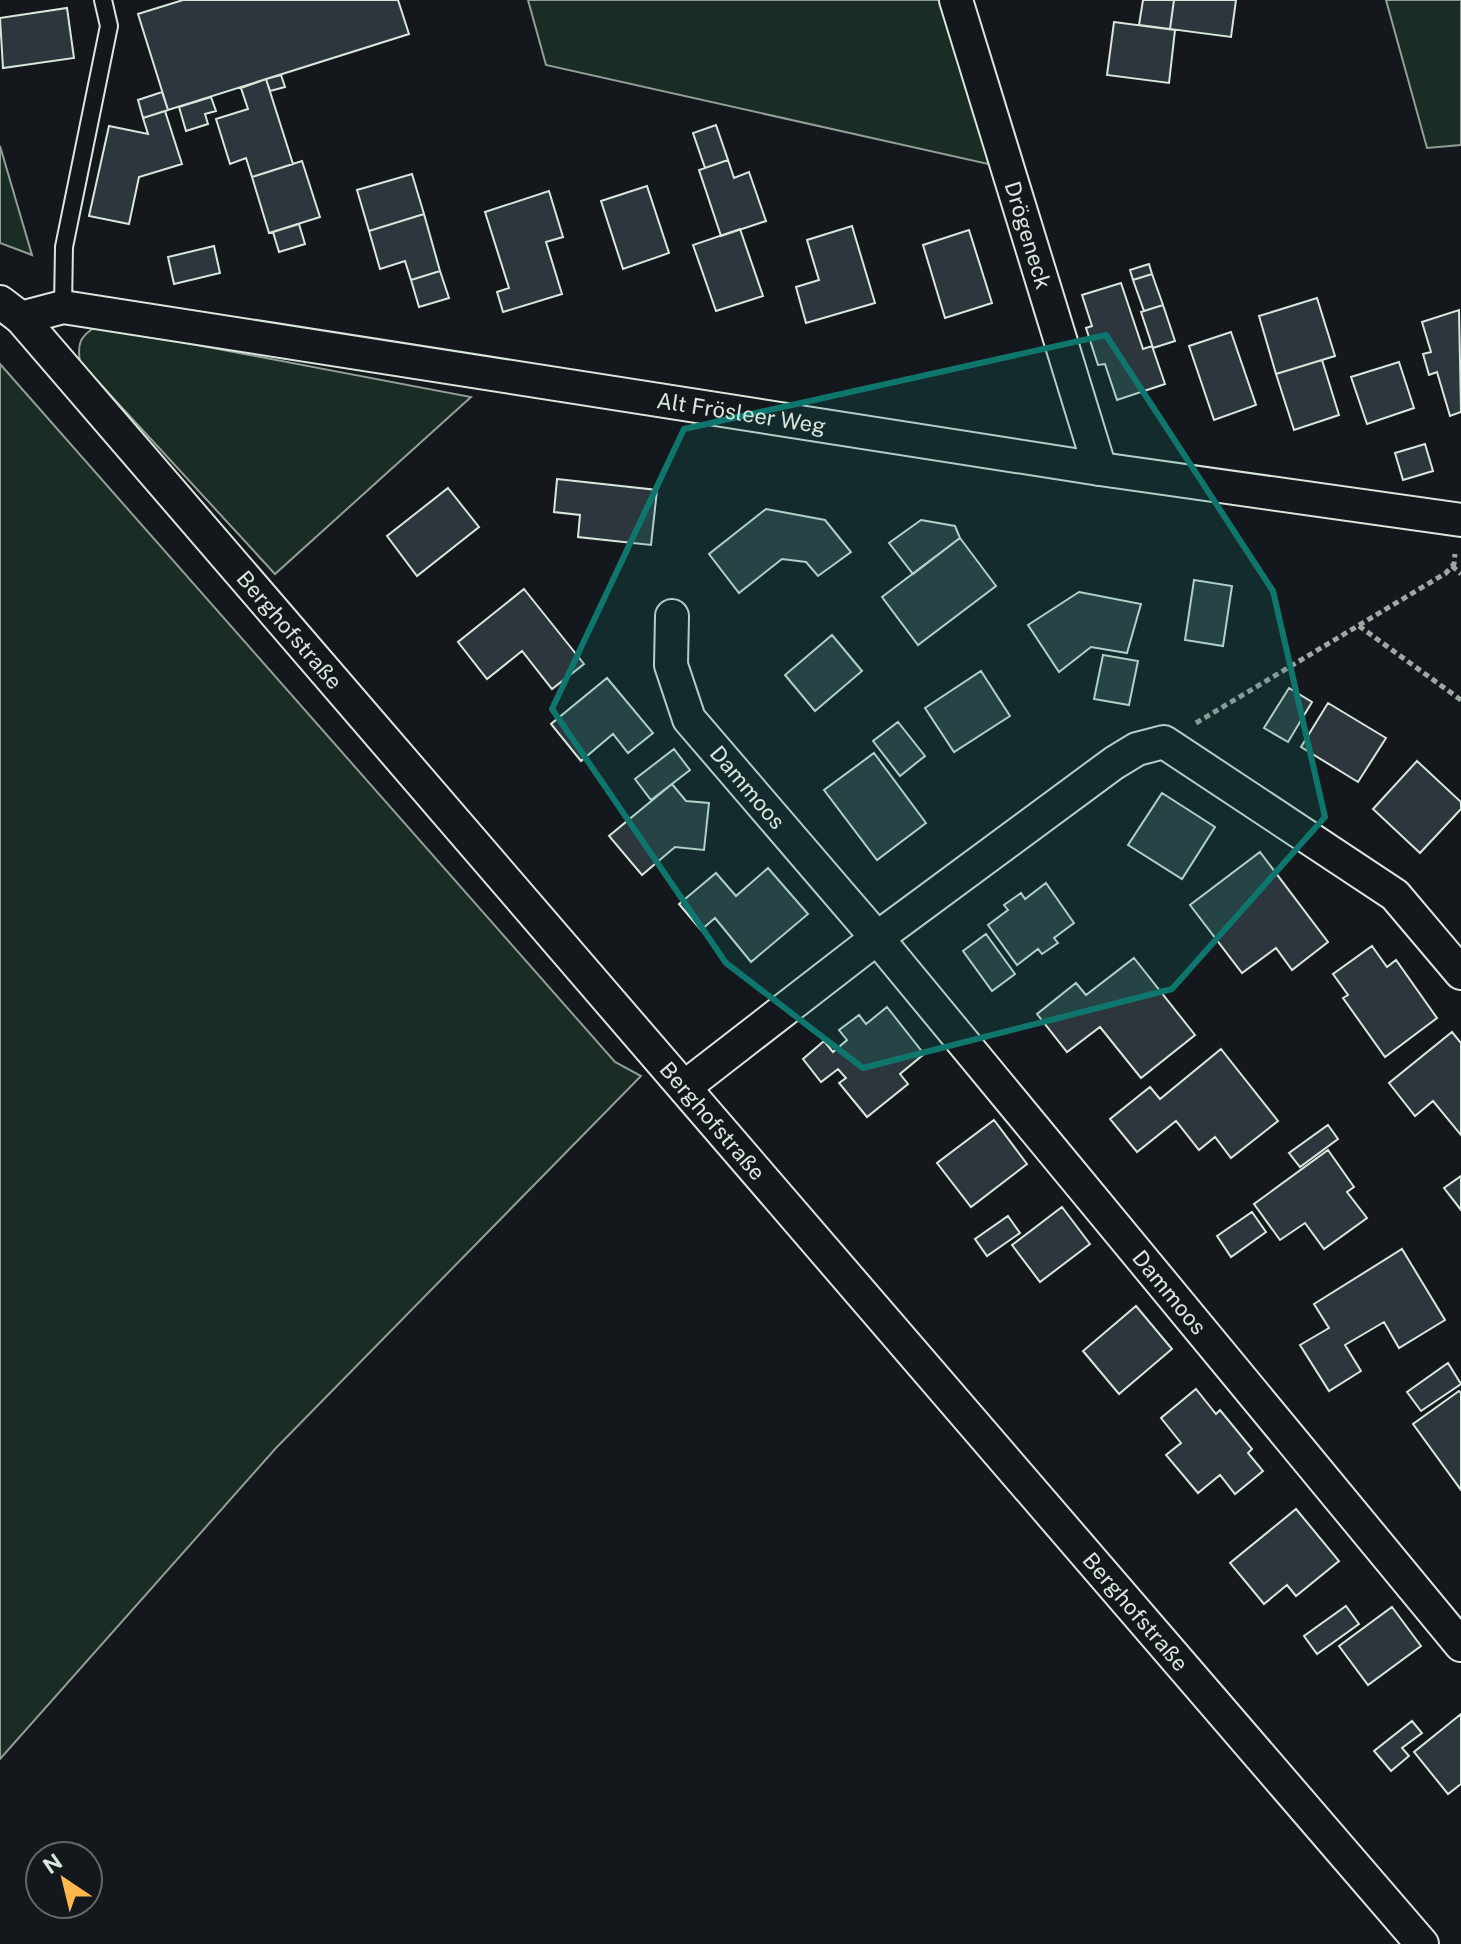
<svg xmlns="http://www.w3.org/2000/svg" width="1461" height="1944" font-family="'Public Sans',sans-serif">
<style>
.green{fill:#1a2d24;stroke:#939e99;stroke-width:2}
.building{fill:#2c363c;stroke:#d8e6dc;stroke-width:2}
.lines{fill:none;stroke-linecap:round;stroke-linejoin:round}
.lane-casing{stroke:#d8e6dc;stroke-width:20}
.street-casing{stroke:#d8e6dc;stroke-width:36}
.path{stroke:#9da8a2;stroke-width:5;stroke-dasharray:6 4;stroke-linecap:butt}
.lane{stroke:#14181c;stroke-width:16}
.street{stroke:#14181c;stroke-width:32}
.marked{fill:#0f766e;fill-opacity:0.2;stroke:#0f766e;stroke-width:6;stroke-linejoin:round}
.labels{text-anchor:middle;stroke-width:6;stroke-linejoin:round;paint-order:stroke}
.street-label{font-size:22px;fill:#d8e6dc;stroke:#14181c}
</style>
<rect width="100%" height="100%" fill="#14181c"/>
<path class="green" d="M528,0H943L997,166L546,65Z
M1386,0H1461V145L1427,148Z
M0,146L32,255L0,243Z
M97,326L471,397L275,574L80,362C77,343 80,336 97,326Z
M0,364L615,1062L641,1076L276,1448L0,1759Z"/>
<path class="building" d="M183,0H398L409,34L168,110L138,14Z
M1143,0H1174L1170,29L1139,25Z
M1174,0H1236L1231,37L1170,29Z
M67,8L74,58L3,68L0,18Z
M1114,22L1175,30L1169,83L1107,75Z
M281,75L285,87L270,91L266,79Z
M266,79L293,164L252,177L246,158L230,164L216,119L248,109L241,88Z
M162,92L168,110L143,118L138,100Z
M211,97L216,111L205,114L208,124L186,131L179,107Z
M165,111L182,164L139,177L129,224L89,216L109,126L148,134L143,118Z
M716,125L728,160L705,168L693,133Z
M728,160L734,178L749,172L766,221L721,236L699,170Z
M302,161L320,217L269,233L252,177Z
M412,174L424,214L369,231L357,190Z
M647,186L669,253L623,269L601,201Z
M549,191L563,237L546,242L562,294L503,312L497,292L509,288L485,212Z
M424,214L440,271L411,280L405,261L380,269L369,231Z
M299,224L305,244L279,252L273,232Z
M852,226L875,303L806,323L796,287L819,280L807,240Z
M740,229L763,296L716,311L693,245Z
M969,230L992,303L945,318L923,245Z
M214,246L220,273L174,284L168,257Z
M1149,264L1152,274L1133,280L1130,270Z
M440,271L449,298L419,307L411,280Z
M1152,274L1163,305L1144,311L1133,280Z
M1121,283L1143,349L1152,346L1165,384L1117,400L1105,364L1098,365L1086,328L1092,326L1082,295Z
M1317,298L1335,356L1276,374L1259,316Z
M1163,305L1175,341L1153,348L1141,312Z
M1459,310L1461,412L1450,416L1437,372L1429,375L1423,354L1431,352L1422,322Z
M1231,332L1256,405L1214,420L1189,346Z
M1322,360L1339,415L1294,430L1276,374Z
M1399,362L1414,408L1367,424L1351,377Z
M1425,444L1433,471L1403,480L1395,453Z
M557,479L657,490L651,545L578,537L580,515L554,512Z
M448,488L479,527L417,576L387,536Z
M766,509L825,520L851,552L818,576L806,562L782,559L739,593L709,554Z
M921,520L955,526L960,538L913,574L889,543Z
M960,538L996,586L918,645L882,597Z
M1194,580L1232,586L1223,646L1185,640Z
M524,589L584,664L552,689L522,651L487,679L458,642Z
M1079,592L1141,604L1127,653L1091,647L1059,672L1028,625Z
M832,635L862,671L815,711L785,675Z
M1103,655L1138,661L1129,705L1094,699Z
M981,671L1010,716L954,752L925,708Z
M607,678L653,733L628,753L613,734L581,761L551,724Z
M1289,688L1312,702L1288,742L1264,728Z
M1328,703L1386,738L1358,782L1301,747Z
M898,722L925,756L900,776L873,741Z
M674,749L690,770L651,800L635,779Z
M874,753L926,823L877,860L824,790Z
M1417,761L1461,802V809L1420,853L1373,809Z
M672,784L686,801L709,803L704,850L675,847L642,875L609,836Z
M1162,793L1215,827L1182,879L1128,845Z
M1260,852L1328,942L1292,970L1276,948L1242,973L1190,905Z
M768,868L808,914L751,962L715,918L701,930L679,904L716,873L736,896Z
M1046,883L1074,923L1054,938L1058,943L1042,954L1038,949L1017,965L988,925L1008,910L1004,905L1021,893L1025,899Z
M986,934L1015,974L992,991L963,951Z
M1372,946L1387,967L1396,960L1437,1018L1385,1057L1343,998L1348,995L1333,974Z
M1134,958L1195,1035L1141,1078L1100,1027L1067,1052L1037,1014L1076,983L1086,995Z
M887,1007L924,1054L900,1074L908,1084L867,1117L839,1083L846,1078L838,1069L821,1082L803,1059L824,1041L833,1052L847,1040L839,1030L859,1015L866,1024Z
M1452,1032L1461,1043V1135L1433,1101L1415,1116L1389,1083Z
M1221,1049L1278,1121L1231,1158L1215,1137L1199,1150L1176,1121L1137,1152L1110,1119L1150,1087L1160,1099Z
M994,1120L1027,1164L971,1207L937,1163Z
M1328,1125L1338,1139L1300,1167L1289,1153Z
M1328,1150L1354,1187L1347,1192L1367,1218L1324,1249L1305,1223L1280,1240L1254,1204Z
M1461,1176V1210L1444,1188Z
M1062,1207L1090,1244L1040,1282L1012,1245Z
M1252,1212L1266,1232L1231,1257L1217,1236Z
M1008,1216L1020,1233L987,1256L975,1239Z
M1402,1249L1445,1320L1399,1348L1384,1322L1345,1345L1361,1371L1329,1391L1300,1345L1329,1328L1314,1304Z
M1136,1306L1172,1349L1119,1394L1083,1351Z
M1448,1363L1461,1384L1421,1411L1407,1392Z
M1196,1389L1216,1414L1220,1410L1252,1449L1248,1453L1263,1471L1235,1494L1220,1475L1198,1493L1166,1455L1181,1443L1161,1418Z
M1459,1391L1461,1393V1490L1413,1424Z
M1296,1509L1339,1561L1296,1596L1287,1585L1264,1604L1230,1563Z
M1346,1606L1359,1624L1317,1654L1304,1636Z
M1392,1607L1421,1646L1368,1685L1339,1646Z
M1461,1714V1784L1448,1794L1414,1752Z
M1412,1721L1422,1733L1402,1748L1409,1756L1391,1771L1374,1751Z"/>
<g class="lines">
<g class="lane-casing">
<path id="lane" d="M63,307L64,247L109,26L103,0"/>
</g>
<g class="street-casing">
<g id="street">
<path id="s1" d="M956,0L1100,469"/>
<path id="s2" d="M0,302L21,318L1422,1944"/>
<path id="s3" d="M21,318L63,307L1100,469L1461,520"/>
<path id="s4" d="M672,616L671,665L689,719L877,938L1461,1645"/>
<path d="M686,1086L877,938L1114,763L1137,749L1164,742L1395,895L1461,973"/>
</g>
</g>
<path class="path" d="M1452,566L1461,574
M1359,626L1461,700
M1196,723L1446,573L1454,564L1455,554"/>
<use href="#lane" class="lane"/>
<use href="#street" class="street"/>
</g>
<path class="marked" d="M1106,335L1273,591L1325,817L1172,989L863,1068L726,963L552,709L684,429Z"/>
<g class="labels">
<g class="street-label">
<text dy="8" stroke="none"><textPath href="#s1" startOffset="246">Drögeneck</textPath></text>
<text dy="8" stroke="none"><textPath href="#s3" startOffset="730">Alt Frösleer Weg</textPath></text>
<text dy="8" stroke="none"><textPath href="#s2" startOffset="438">Berghofstraße</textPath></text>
<text dy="8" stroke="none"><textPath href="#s4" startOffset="196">Dammoos</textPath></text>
<text dy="8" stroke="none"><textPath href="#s2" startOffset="1086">Berghofstraße</textPath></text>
<text dy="8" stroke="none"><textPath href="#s4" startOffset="854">Dammoos</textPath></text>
<text dy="8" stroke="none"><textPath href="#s2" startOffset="1734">Berghofstraße</textPath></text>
</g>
</g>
<g transform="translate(64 1880) rotate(325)"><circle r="38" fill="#14181c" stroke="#626a69" stroke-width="2"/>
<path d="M0-6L14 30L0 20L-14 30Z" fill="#ffb74d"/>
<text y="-12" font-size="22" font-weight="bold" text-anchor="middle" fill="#d8e6dc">N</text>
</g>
</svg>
